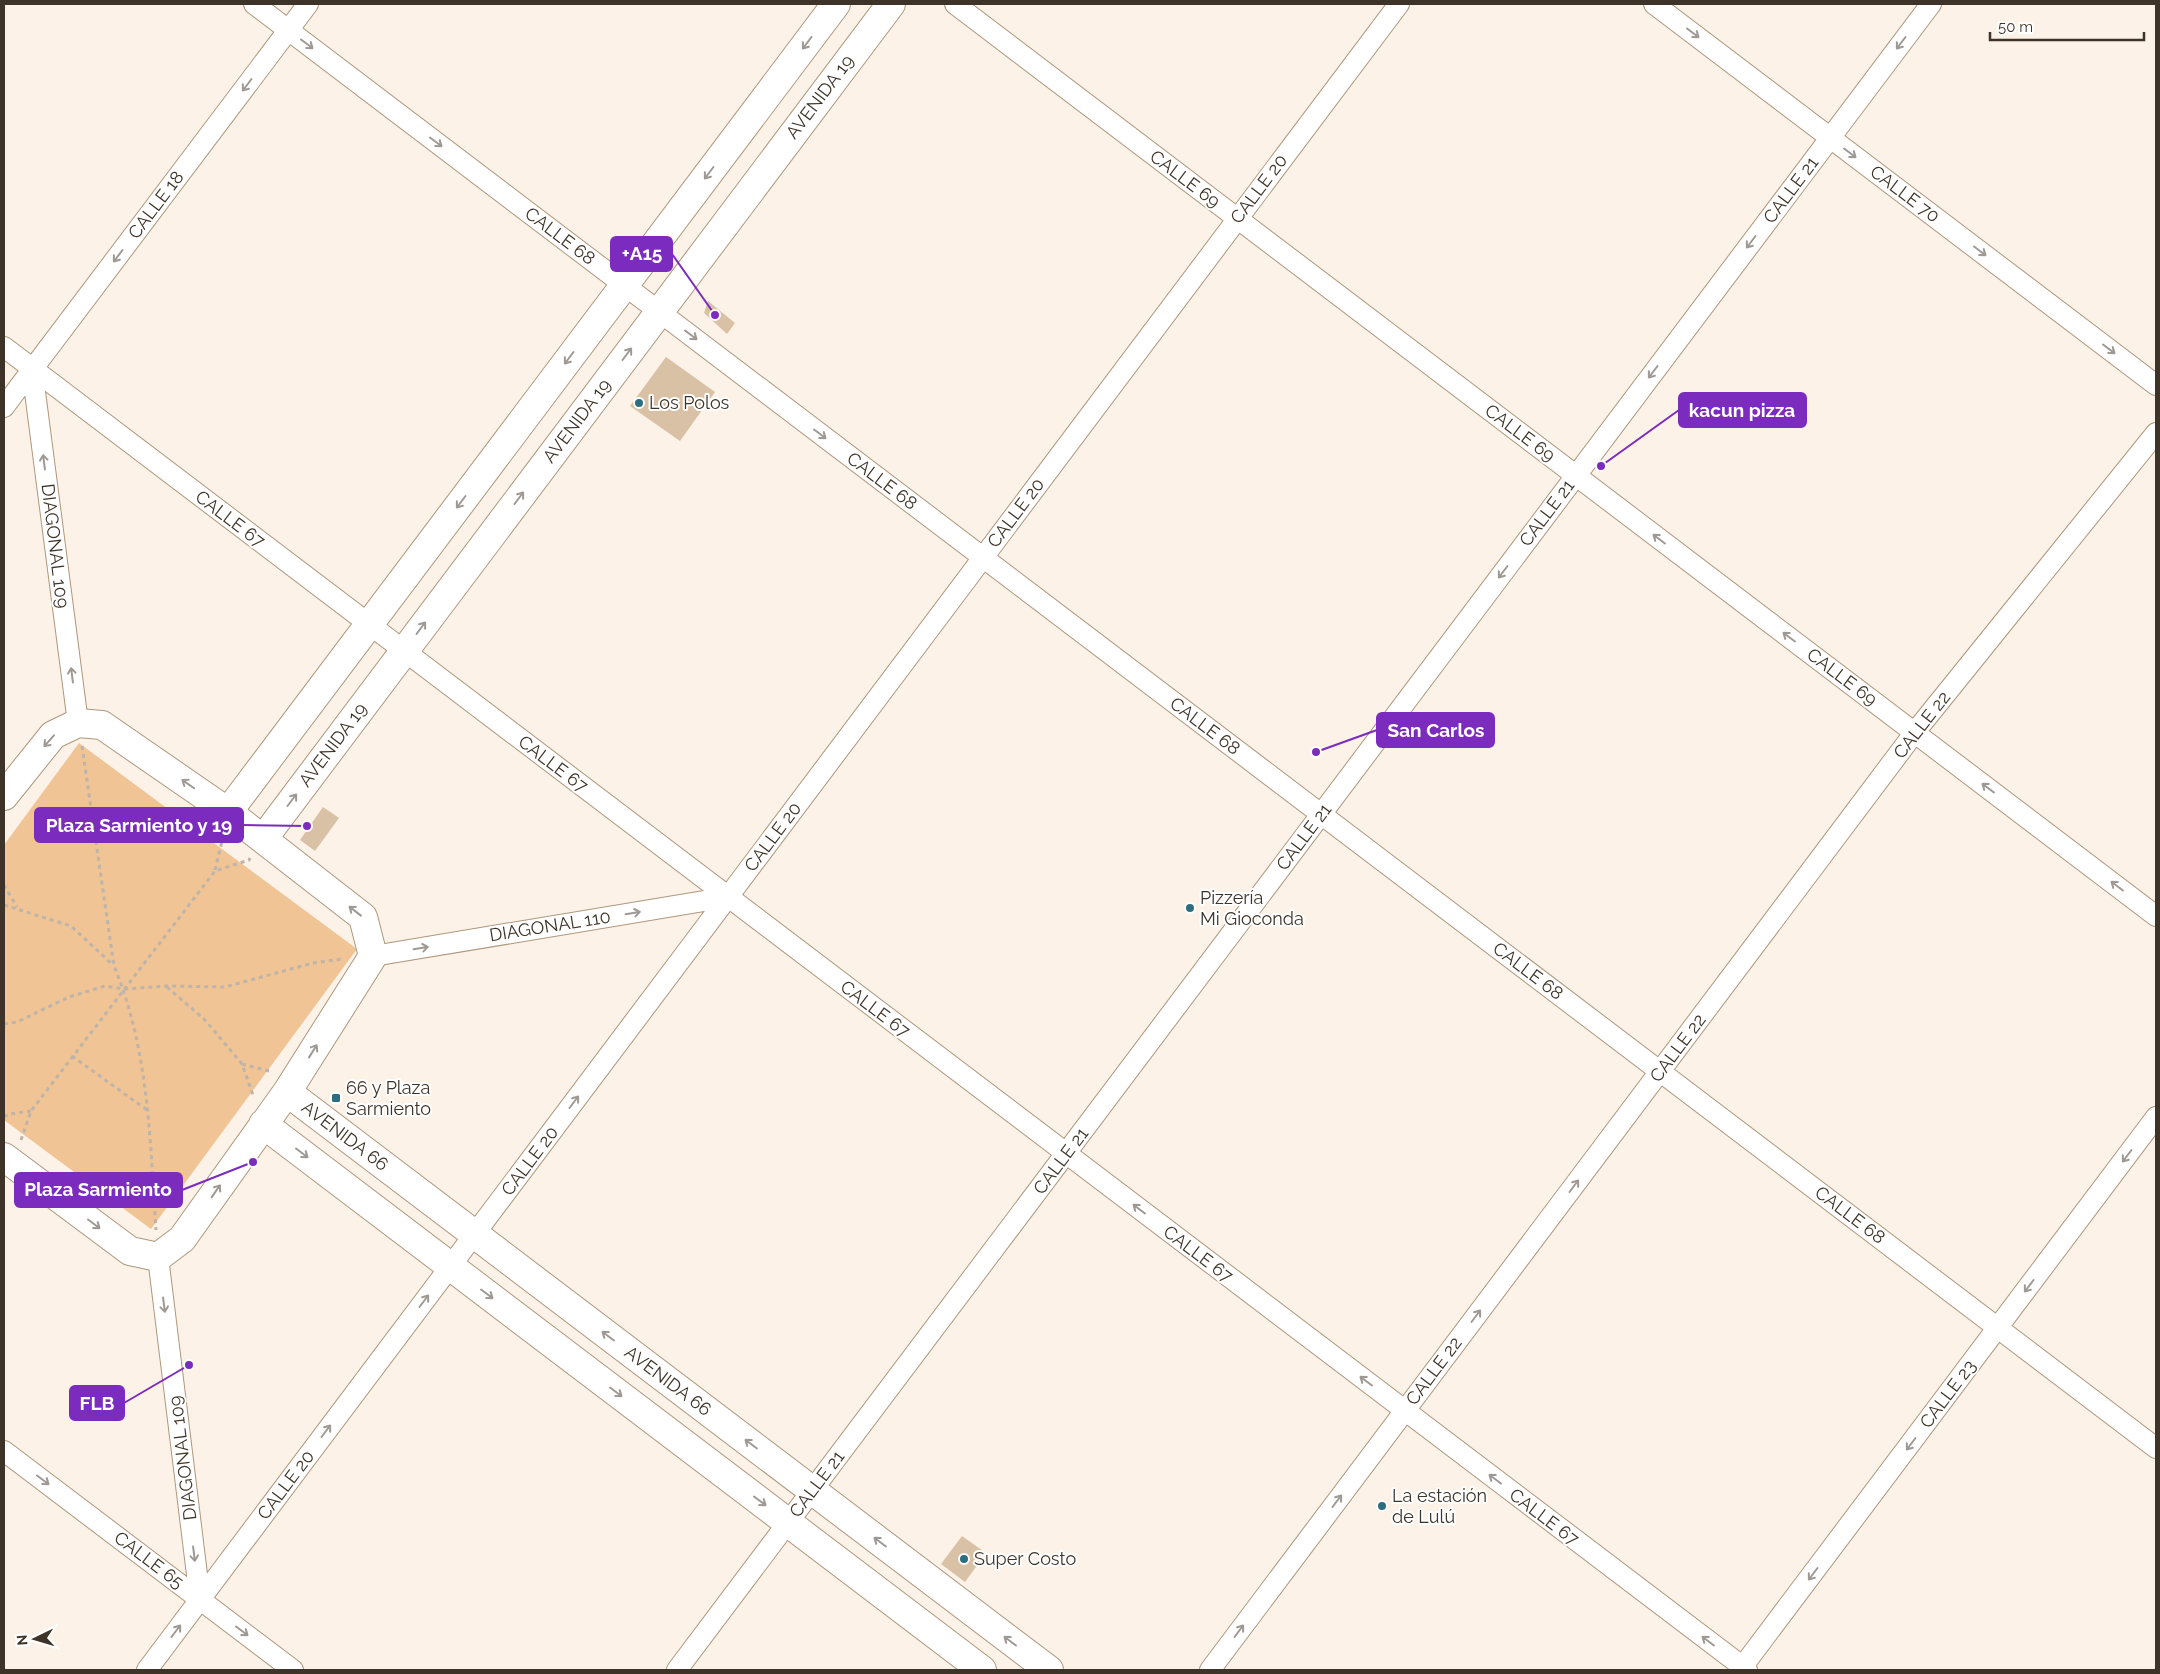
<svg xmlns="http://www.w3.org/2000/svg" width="2160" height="1674" font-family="Raleway,sans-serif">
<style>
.green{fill:#f0c494}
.building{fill:#d9c1a6}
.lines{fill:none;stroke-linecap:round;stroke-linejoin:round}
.minor-casing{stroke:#af977d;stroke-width:22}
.secondary-casing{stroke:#af977d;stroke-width:30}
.path{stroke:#beb4a9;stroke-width:3;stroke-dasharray:4 4;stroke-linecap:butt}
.minor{stroke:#fff;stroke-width:20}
.secondary{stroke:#fff;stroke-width:28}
.oneway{stroke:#9e9994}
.poi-dot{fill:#2c6e80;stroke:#fff;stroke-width:2}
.labels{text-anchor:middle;stroke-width:4;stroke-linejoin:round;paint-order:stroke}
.street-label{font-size:18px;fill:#3d3328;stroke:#fff}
.poi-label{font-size:18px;fill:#3d3328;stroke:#fff;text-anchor:start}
.leader{fill:none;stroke:#7b2cbf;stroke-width:2}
.callout-dot{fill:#7b2cbf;stroke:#fff;stroke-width:2}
.callout{fill:#7b2cbf;stroke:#7b2cbf;stroke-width:2}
.callout-label{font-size:19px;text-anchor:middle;font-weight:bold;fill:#fff}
</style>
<rect width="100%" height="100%" fill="#fcf2e7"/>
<path class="green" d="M79,743L357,949L151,1229L4,1120V845Z"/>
<path class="building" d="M708,301L735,323L727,334L704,313Z
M666,357L715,392L680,441L630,406Z
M323,807L339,818L315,851L300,840Z
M962,1536L986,1553L965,1582L941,1564Z"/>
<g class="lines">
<g class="minor-casing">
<path id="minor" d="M254,4L2156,1448
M955,4L2156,916
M1654,4L2156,385
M4,347L1747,1670
M32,369L78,723
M4,407L308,4
M373,956L728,897
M158,1257L200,1599
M4,1451L293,1670
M147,1670L1399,4
M677,1670L1931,4
M1210,1670L1915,732L2156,433
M1740,1670L2156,1117"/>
</g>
<g class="secondary-casing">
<path id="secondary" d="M4,796L53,735L78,723L102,725L228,812L363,917L373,956L287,1092L182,1239L158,1257L130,1251L4,1157
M228,812L836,4
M263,839L891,4
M287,1092L1049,1670
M263,1124L982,1670"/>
</g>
<path class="path" d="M82,746L114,966C149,1049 150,1142 156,1230
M215,870L223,837
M4,885L17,907
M4,905L71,926L113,965
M167,987L205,1020L242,1064L254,1098
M4,1024L17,1022L69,997L105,986L124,989L167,986L225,987L313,963L342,959
M72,1056L147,1110
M242,1064L273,1072
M4,1117L9,1114L31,1111
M21,1140L31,1111L215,871L249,860L250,858"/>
<use href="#minor" class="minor"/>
<use href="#secondary" class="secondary"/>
</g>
<defs><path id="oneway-shaft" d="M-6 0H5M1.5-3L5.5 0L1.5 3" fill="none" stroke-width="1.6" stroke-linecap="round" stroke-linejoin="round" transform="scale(1.25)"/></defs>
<g class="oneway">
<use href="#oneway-shaft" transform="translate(1693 33) rotate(37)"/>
<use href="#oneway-shaft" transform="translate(807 43) rotate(127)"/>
<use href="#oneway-shaft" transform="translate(1901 43) rotate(127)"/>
<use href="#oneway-shaft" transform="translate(307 44) rotate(37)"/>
<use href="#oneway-shaft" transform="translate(247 85) rotate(127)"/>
<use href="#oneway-shaft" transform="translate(436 142) rotate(37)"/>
<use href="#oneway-shaft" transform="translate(1850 153) rotate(37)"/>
<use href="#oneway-shaft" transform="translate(709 173) rotate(127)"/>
<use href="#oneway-shaft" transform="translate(1751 242) rotate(127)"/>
<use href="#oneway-shaft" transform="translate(1980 251) rotate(37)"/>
<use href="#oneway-shaft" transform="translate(118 256) rotate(127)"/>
<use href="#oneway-shaft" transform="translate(691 335) rotate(37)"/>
<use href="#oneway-shaft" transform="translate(2109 349) rotate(37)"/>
<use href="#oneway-shaft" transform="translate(627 354) rotate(-53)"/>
<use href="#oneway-shaft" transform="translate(569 358) rotate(127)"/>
<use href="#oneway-shaft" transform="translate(1653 372) rotate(127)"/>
<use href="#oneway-shaft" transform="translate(820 434) rotate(37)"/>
<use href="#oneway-shaft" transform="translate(44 462) rotate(-97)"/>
<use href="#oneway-shaft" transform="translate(519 498) rotate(-53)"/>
<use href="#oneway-shaft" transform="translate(461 502) rotate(127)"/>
<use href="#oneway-shaft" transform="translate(1659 539) rotate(-143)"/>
<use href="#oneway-shaft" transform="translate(1503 572) rotate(127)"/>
<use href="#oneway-shaft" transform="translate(421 628) rotate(-53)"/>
<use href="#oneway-shaft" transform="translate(1789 637) rotate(-143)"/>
<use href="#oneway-shaft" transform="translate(72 675) rotate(-97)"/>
<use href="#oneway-shaft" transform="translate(49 741) rotate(132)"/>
<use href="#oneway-shaft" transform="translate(188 784) rotate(-145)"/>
<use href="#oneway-shaft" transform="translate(1988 788) rotate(-143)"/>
<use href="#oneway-shaft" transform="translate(292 800) rotate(-53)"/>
<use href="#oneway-shaft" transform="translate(2117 886) rotate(-143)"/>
<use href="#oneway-shaft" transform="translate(355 911) rotate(-142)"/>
<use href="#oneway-shaft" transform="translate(633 913) rotate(-9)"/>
<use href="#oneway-shaft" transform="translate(421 948) rotate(-9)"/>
<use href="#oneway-shaft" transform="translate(313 1051) rotate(-58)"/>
<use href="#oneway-shaft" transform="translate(574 1102) rotate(-53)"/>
<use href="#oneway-shaft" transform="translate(302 1153) rotate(37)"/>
<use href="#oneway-shaft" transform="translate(2127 1156) rotate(127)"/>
<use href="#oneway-shaft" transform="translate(1574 1186) rotate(-53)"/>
<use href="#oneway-shaft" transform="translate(216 1191) rotate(-55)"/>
<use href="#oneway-shaft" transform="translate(1139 1209) rotate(-143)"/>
<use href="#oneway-shaft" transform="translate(94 1224) rotate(37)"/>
<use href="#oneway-shaft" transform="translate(2029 1286) rotate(127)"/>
<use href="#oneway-shaft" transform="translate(487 1294) rotate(37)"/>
<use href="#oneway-shaft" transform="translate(424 1301) rotate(-53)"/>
<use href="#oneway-shaft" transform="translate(164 1305) rotate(83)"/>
<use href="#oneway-shaft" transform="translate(1476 1316) rotate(-53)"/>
<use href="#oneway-shaft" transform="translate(608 1336) rotate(-143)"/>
<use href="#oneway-shaft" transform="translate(1366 1381) rotate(-143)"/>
<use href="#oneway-shaft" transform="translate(616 1392) rotate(37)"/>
<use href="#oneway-shaft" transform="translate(326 1431) rotate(-53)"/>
<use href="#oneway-shaft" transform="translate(751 1444) rotate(-143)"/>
<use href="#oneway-shaft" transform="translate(1911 1444) rotate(127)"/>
<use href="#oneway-shaft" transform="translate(1495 1479) rotate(-143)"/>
<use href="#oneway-shaft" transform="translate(43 1480) rotate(37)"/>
<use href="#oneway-shaft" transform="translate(760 1501) rotate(37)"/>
<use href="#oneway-shaft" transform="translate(1337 1501) rotate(-53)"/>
<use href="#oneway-shaft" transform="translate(880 1542) rotate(-143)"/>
<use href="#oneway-shaft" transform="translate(194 1554) rotate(83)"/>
<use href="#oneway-shaft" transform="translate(1813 1574) rotate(127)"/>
<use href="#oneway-shaft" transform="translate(176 1631) rotate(-53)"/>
<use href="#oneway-shaft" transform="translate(242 1631) rotate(37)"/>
<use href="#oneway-shaft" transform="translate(1239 1631) rotate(-53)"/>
<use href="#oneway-shaft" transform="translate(1010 1641) rotate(-143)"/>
<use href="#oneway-shaft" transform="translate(1708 1641) rotate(-143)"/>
</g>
<g class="poi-dot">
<circle cx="639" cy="403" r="5"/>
<circle cx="1190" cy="908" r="5"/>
<rect x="331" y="1093" width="10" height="10" rx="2.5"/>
<circle cx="1382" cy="1506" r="5"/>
<circle cx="964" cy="1559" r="5"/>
</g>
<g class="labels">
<g class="street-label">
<text transform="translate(820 97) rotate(-53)" y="6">AVENIDA 19</text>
<text transform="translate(1185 179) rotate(37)" y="6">CALLE 69</text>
<text transform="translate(1259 189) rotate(-53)" y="6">CALLE 20</text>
<text transform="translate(1791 190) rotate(-53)" y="6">CALLE 21</text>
<text transform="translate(1905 194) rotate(37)" y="6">CALLE 70</text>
<text transform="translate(156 205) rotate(-53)" y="6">CALLE 18</text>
<text transform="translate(560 236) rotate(37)" y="6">CALLE 68</text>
<text transform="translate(577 421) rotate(-53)" y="6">AVENIDA 19</text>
<text transform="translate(1520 433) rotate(37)" y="6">CALLE 69</text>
<text transform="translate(882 481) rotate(37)" y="6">CALLE 68</text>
<text transform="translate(1016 513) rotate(-53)" y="6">CALLE 20</text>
<text transform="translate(1547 513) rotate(-53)" y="6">CALLE 21</text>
<text transform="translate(230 519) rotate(37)" y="6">CALLE 67</text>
<text transform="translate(55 546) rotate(83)" y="6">DIAGONAL 109</text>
<text transform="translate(1842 677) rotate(37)" y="6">CALLE 69</text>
<text transform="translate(1922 725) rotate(-52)" y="6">CALLE 22</text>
<text transform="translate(1205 726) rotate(37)" y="6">CALLE 68</text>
<text transform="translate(333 745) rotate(-53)" y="6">AVENIDA 19</text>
<text transform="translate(553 764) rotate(37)" y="6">CALLE 67</text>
<text transform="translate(773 837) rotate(-53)" y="6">CALLE 20</text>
<text transform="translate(1304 837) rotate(-53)" y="6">CALLE 21</text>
<text transform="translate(550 926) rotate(-9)" y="6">DIAGONAL 110</text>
<text transform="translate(1528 971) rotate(37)" y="6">CALLE 68</text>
<text transform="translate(875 1009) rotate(37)" y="6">CALLE 67</text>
<text transform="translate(1678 1048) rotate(-53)" y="6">CALLE 22</text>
<text transform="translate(345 1136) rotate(37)" y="6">AVENIDA 66</text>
<text transform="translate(530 1161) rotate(-53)" y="6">CALLE 20</text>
<text transform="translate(1061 1161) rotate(-53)" y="6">CALLE 21</text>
<text transform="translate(1850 1215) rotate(37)" y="6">CALLE 68</text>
<text transform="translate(1198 1254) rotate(37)" y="6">CALLE 67</text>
<text transform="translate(1434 1371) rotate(-53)" y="6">CALLE 22</text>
<text transform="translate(668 1381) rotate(37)" y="6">AVENIDA 66</text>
<text transform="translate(1948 1394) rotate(-53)" y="6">CALLE 23</text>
<text transform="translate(183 1458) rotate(-97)" y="6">DIAGONAL 109</text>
<text transform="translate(817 1484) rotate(-53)" y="6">CALLE 21</text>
<text transform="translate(286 1485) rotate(-53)" y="6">CALLE 20</text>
<text transform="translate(1544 1517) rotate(37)" y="6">CALLE 67</text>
<text transform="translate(149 1560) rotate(37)" y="6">CALLE 65</text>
</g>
<g class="poi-label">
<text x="649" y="409">Los Polos</text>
<text x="1200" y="904">Pizzería<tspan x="1200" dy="21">Mi Gioconda</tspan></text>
<text x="346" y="1094">66 y Plaza<tspan x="346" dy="21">Sarmiento</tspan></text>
<text x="1392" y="1502">La estación<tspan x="1392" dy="21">de Lulú</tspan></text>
<text x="974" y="1565">Super Costo</text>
</g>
</g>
<path class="leader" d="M715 315L672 254M1601 466L1679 410M1316 752L1377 730M307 826L243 825M253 1162L182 1190M189 1365L124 1403"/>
<g class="callout-dot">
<circle cx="715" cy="315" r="5"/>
<circle cx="1601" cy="466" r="5"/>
<circle cx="1316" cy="752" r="5"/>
<circle cx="307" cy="826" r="5"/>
<circle cx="253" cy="1162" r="5"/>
<circle cx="189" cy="1365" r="5"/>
</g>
<g class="callout">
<rect x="611" y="237" width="61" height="34" rx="5"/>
<rect x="1679" y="393" width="127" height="34" rx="5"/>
<rect x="1377" y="713" width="117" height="34" rx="5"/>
<rect x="35" y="808" width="208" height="34" rx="5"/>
<rect x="15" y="1173" width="167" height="34" rx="5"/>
<rect x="70" y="1386" width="54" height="34" rx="5"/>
</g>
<g class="callout-label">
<text x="642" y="260">+A15</text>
<text x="1742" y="417">kacun pizza</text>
<text x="1436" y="737">San Carlos</text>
<text x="139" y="832">Plaza Sarmiento y 19</text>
<text x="98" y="1196">Plaza Sarmiento</text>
<text x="97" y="1410">FLB</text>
</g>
<rect width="2160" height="1674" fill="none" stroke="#3d3328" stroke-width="10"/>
<g transform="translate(35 1639) rotate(265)" stroke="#ffffff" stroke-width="4" paint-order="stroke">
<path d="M0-4L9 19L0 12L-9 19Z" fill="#3d3328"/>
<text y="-8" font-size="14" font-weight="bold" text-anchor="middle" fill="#3d3328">N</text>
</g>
<path d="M1990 32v8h154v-8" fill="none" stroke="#3d3328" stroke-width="2.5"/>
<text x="1998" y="32" font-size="15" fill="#3d3328" stroke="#ffffff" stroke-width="4" paint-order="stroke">50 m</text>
</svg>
